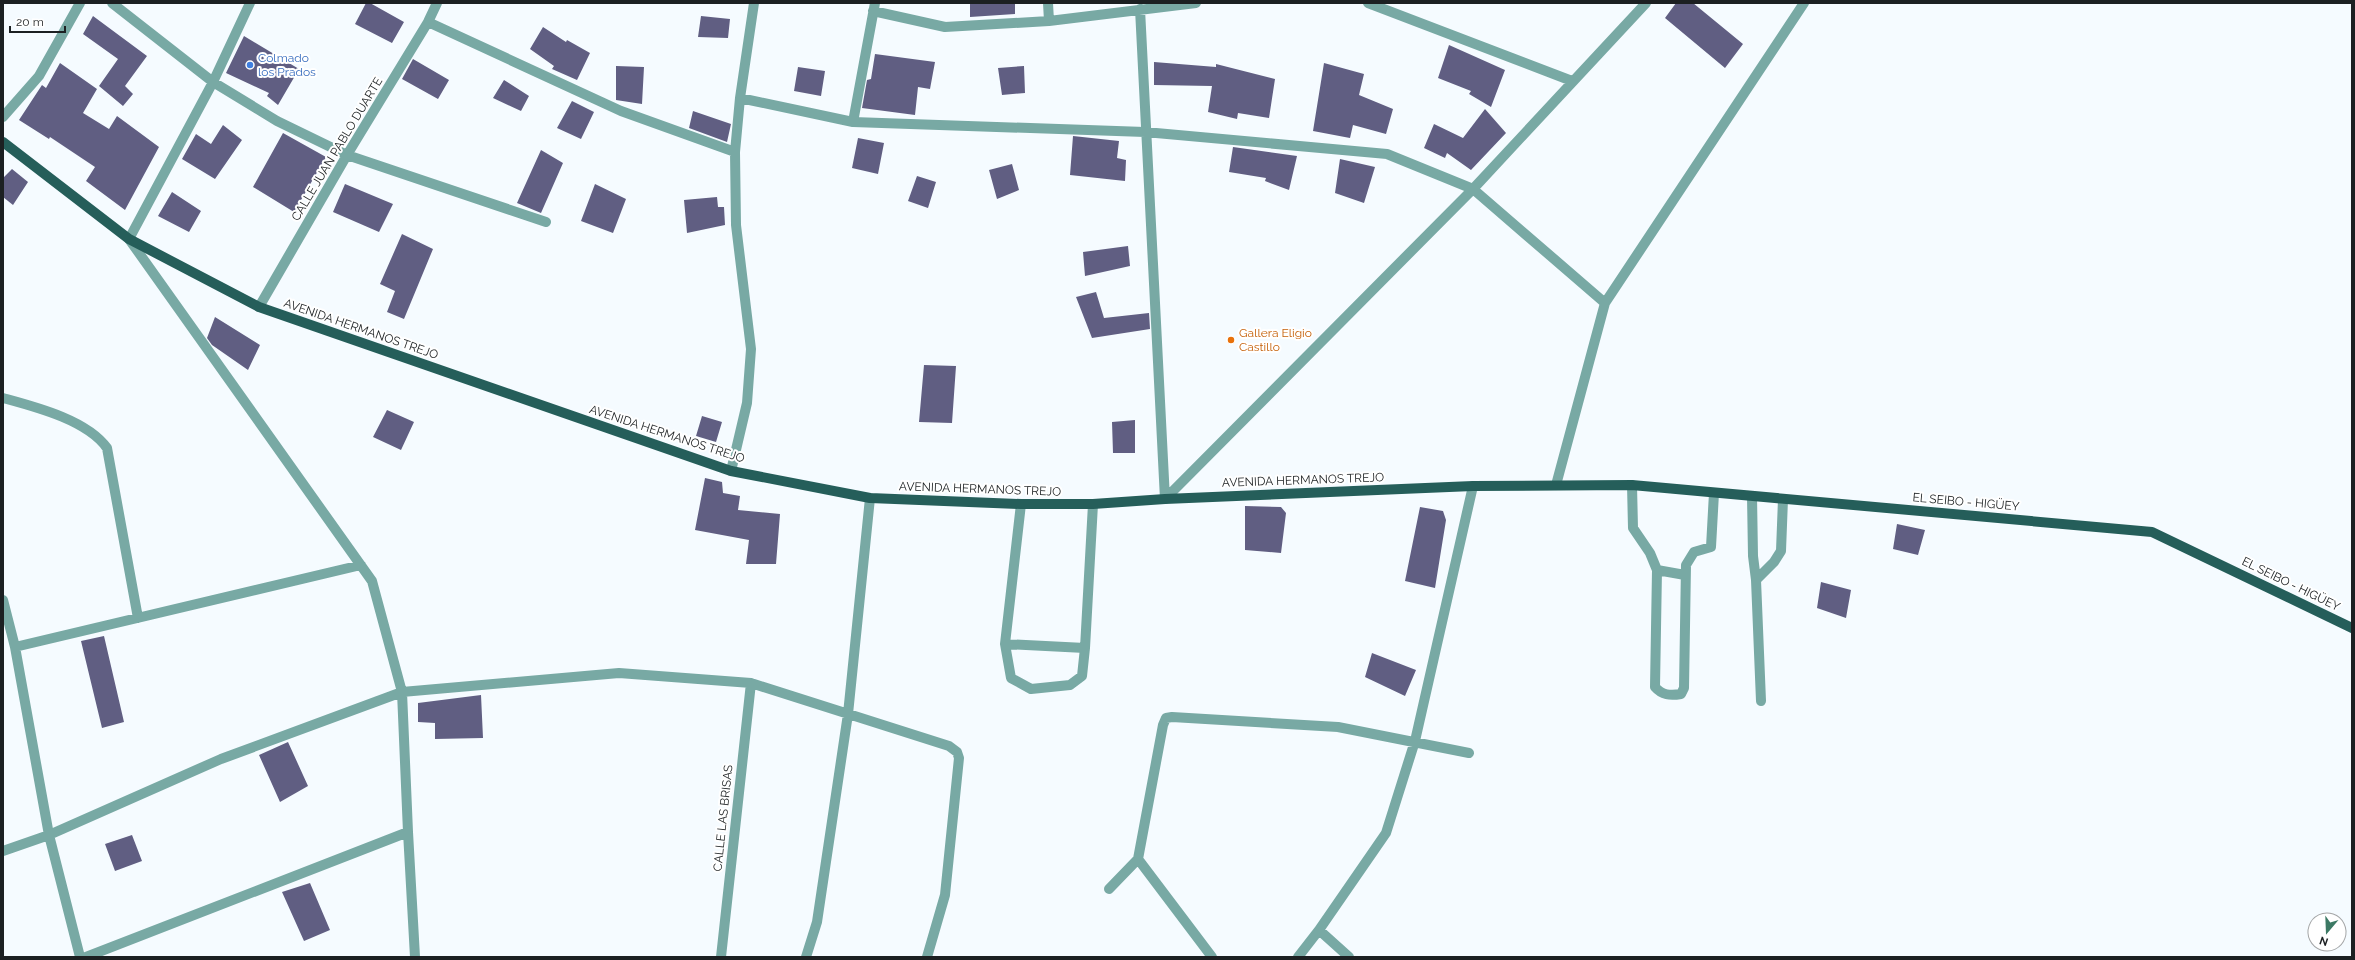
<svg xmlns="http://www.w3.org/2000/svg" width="2355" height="960" font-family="Raleway,sans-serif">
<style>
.building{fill:#605e82}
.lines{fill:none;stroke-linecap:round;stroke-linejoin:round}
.minor{stroke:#78a9a4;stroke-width:10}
.major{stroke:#255e5a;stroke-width:10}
.shop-dot{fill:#3f7fe0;stroke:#fff;stroke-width:1.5}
.food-dot{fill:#e8710a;stroke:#fff;stroke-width:1.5}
.labels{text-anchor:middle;stroke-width:4;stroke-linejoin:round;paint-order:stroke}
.shop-label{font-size:12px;fill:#366cbe;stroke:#fff;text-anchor:start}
.street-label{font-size:12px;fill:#1c2022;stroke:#fff}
.food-label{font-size:12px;fill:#c56008;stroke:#fff;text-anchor:start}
</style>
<rect width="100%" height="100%" fill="#f5fbff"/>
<path class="building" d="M366,3H370L404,22L392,43L355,24Z
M970,3H1015V14L970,17Z
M1676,3H1693L1743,44L1725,68L1665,18Z
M93,16L147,56L125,86L133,94L123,106L99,86L118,59L83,34Z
M701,16L730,19L728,38L698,37Z
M543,27L566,42L567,40L590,53L577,80L552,69L554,66L530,49Z
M244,36L299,69L278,105L267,96L269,93L226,73Z
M1449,45L1505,70L1491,107L1469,94L1471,91L1438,78Z
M875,54L935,62L930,89L918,87L915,115L862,108L867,80L871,79Z
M413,59L449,80L438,99L402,79Z
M1154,62L1216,67V64L1275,79L1269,118L1238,113L1237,119L1208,112L1212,86L1154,85Z
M60,63L97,89L83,113L109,129L117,116L159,147L125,210L86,181L95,167L50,137L49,139L19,120L42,85L46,88Z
M1324,63L1364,74L1359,95L1393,109L1386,134L1353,125L1350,138L1313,131Z
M616,66L644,67L642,104L616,100Z
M1024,66L1025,93L1002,95L998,68Z
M798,67L825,71L821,96L794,91Z
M504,80L529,96L521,111L493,98Z
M572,101L594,112L581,139L557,128Z
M1485,109L1506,133L1471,170L1447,153L1445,158L1424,148L1434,124L1463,138Z
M693,111L731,124L727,142L689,128Z
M223,125L242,140L215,179L182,159L196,134L211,144Z
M283,133L326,157L294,212L253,187Z
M1073,136L1119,141L1117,158L1126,160L1125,181L1070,175Z
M858,138L884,143L878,174L852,168Z
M1233,147L1297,156L1289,190L1265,181L1266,178L1229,172Z
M541,150L563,163L541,213L517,203Z
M1340,159L1375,167L1364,203L1335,193Z
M1012,164L1019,190L997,199L989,170Z
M12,169L28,182L13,205L3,197V178Z
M917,176L936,182L928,208L908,201Z
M345,184L393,204L379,232L333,212Z
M595,184L626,199L613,233L581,221Z
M172,192L201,211L189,232L158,216Z
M717,197L718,207H724L725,225L687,233L684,200Z
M402,234L433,249L404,319L387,312L395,291L380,284Z
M1128,246L1130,266L1085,276L1083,252Z
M1096,292L1104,318L1149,313L1150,329L1092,338L1076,297Z
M215,317L260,345L248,370L212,345L207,338Z
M924,365L956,366L952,423L919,422Z
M387,410L414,422L401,450L373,437Z
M702,416L722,422L716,442L696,436Z
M1135,420V453H1113L1112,422Z
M705,478L722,482L723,493L740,496L738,510L780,514L776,564H746L749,540L695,530Z
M1245,506L1281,507L1286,513L1281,553L1245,550Z
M1420,507L1443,511L1446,520L1435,588L1405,581Z
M1897,524L1925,530L1918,555L1893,549Z
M1821,582L1851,590L1846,618L1817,608Z
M104,636L124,722L102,728L81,641Z
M1372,653L1416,670L1405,696L1365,677Z
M481,695L483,738L435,739V723L418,722V703Z
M288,742L308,786L280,802L259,755Z
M132,835L142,861L115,871L105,844Z
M310,883L330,930L304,941L282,892Z"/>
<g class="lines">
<path class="minor" d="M112,3L213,82L277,121L347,155L546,222
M250,3L213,82L129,239L372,581L402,692L408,832L415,957
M1048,3L1049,21
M1368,3L1572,81
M1140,9L1165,499
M873,11L945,27L1049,21L1196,3
M428,22L621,111L735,152
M740,98L853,122L1145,132L1387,154L1473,189L1605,303
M3,117L39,76L80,3
M853,122L875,3
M259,307L347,155L428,22L437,3
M3,398C36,407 87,420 107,448L138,618
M731,471L747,403L751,349L736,225L735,152L740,98L754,3
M1556,485L1605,303L1804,3
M1632,485L1633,528L1650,553L1657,570L1655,687C1662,695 1670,696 1681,694L1684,688L1686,565L1694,552L1711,547L1714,493
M1752,496L1753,556L1756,580
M1165,499L1473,189L1646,3
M1021,504L1005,644L1011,678L1031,689L1070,685L1082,676L1085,648L1093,504
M1657,570L1685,575
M3,600L15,647L49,835L80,957
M1005,644L1085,648
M15,647L361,565
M1761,701L1756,580L1774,562L1781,551L1783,499
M3,851L49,835L221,759L402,692L619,673L751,683L949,746L957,752L959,758L945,895L927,957
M1138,859L1212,957
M1109,889L1138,859L1163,725L1166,718L1172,717L1338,727L1469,753
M1319,930L1349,957
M86,957L408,832
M721,957L751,683
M806,957L817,922L848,714L870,498
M1298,957L1319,930L1386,833L1415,741L1473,486"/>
<path class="major" d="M3,142L129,239L259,307L731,471L870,498L1021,504H1093L1165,499L1473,486L1632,485L2152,532L2352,628"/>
</g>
<circle class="shop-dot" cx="250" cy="65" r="4"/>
<circle class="food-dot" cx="1231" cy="340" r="4"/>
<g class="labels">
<g class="shop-label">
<text x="258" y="62">Colmado<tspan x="258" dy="14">los Prados</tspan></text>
</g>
<g class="street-label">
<text transform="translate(337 149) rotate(-59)" y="4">CALLE JUAN PABLO DUARTE</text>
<text transform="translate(361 329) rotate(19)" y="4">AVENIDA HERMANOS TREJO</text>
<text transform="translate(667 434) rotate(18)" y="4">AVENIDA HERMANOS TREJO</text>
<text transform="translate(1303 480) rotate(-2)" y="4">AVENIDA HERMANOS TREJO</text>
<text transform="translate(980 489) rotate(2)" y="4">AVENIDA HERMANOS TREJO</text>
<text transform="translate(1966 502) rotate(5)" y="4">EL SEIBO - HIGÜEY</text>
<text transform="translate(2291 584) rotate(26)" y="4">EL SEIBO - HIGÜEY</text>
<text transform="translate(723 818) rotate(-84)" y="4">CALLE LAS BRISAS</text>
</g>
<g class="food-label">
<text x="1239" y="337">Gallera Eligio<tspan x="1239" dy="14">Castillo</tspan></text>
</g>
</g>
<rect width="2355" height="960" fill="none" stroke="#1c2022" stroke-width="8"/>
<g transform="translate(2327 932) rotate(199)"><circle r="19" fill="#ffffff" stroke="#a4a6a7"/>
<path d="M0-3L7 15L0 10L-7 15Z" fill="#3c7964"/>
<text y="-6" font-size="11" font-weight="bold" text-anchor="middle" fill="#1c2022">N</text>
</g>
<path d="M10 26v6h55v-6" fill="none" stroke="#1c2022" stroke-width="2"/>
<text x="16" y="26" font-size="12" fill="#1c2022" stroke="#ffffff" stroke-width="3" paint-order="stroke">20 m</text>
</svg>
